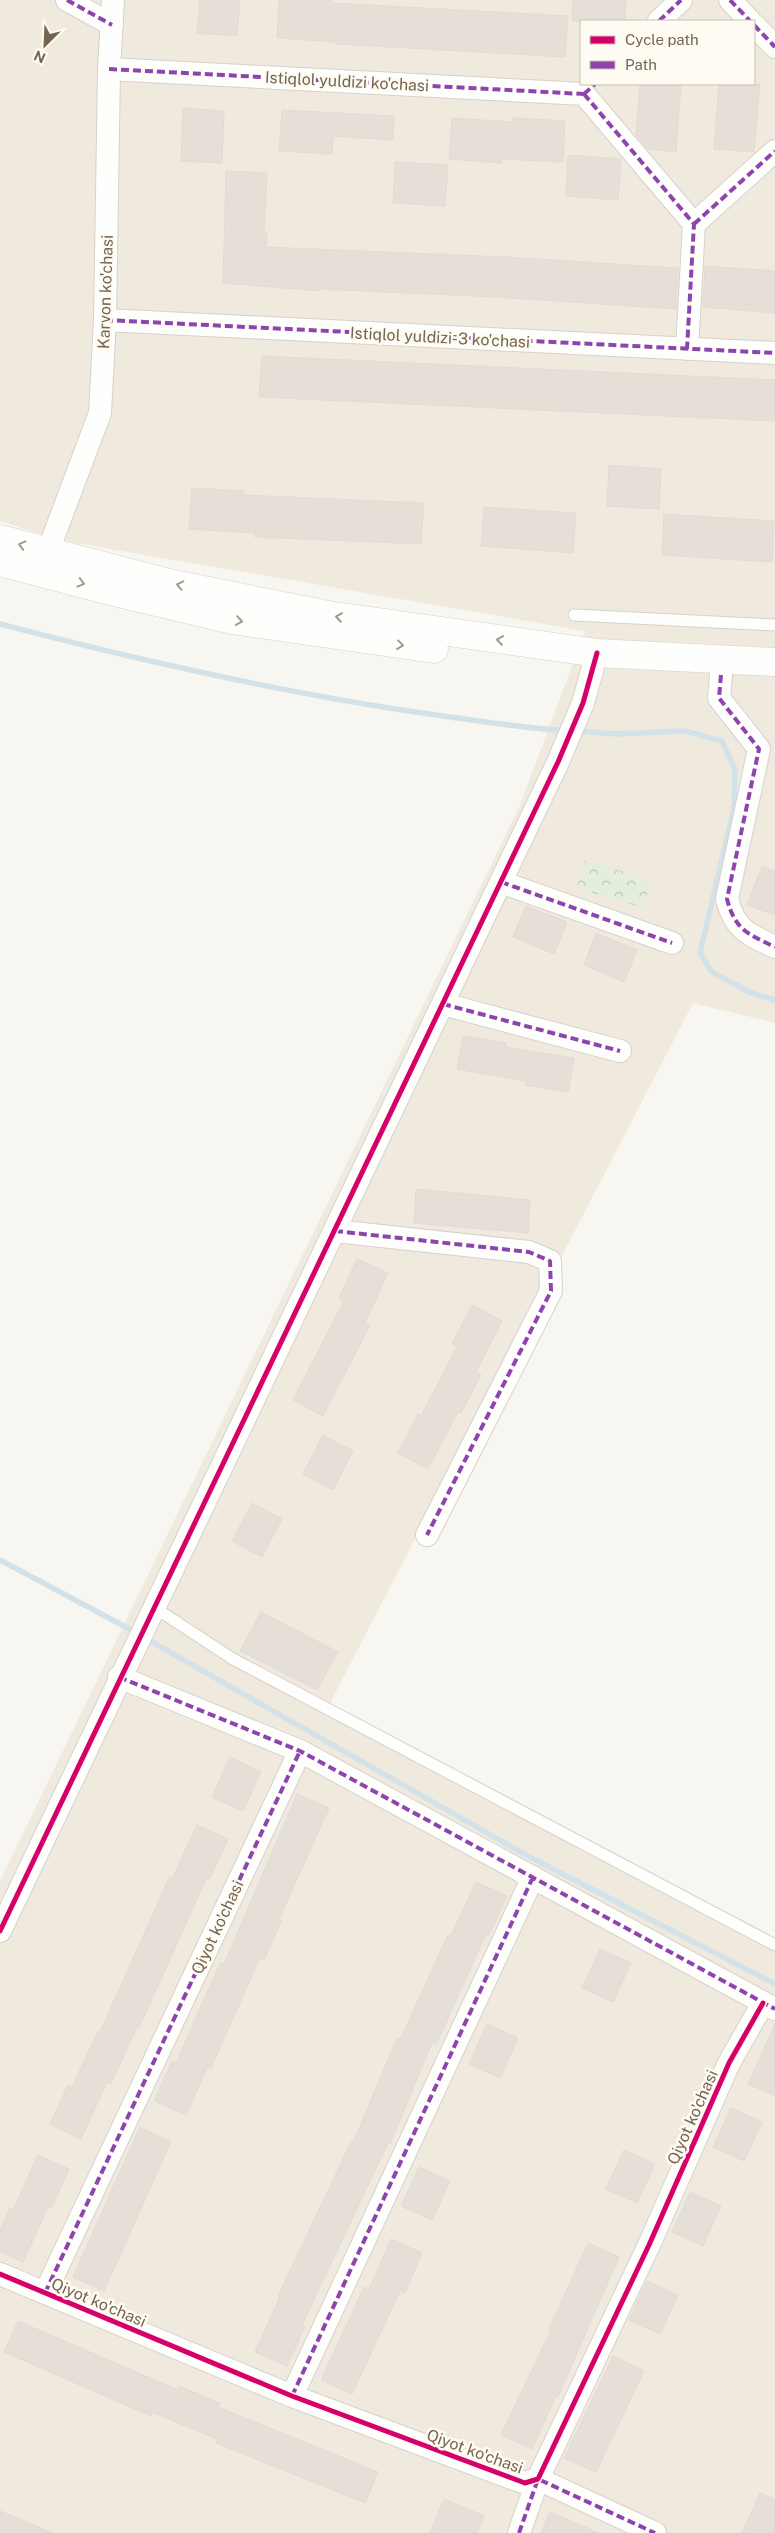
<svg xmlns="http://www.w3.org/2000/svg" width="775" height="2533" font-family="'Public Sans',sans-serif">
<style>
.residential{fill:#f0eade;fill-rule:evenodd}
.park{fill:url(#park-crowns)}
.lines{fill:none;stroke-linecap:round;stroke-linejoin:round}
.stream{stroke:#d2e2e8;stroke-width:5.5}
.building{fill:#e5dfd7;stroke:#e1dbd2}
.lane-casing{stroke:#d6d2cb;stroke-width:13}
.street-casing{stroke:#d6d2cb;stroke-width:24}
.secondary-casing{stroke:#d6d2ca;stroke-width:29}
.lane{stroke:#fefefd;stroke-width:11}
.street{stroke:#fefefd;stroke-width:22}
.secondary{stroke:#fefefd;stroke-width:28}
.quiet{stroke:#8e44ad;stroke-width:4;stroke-dasharray:8 4;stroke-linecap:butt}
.cycleway-casing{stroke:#fefbf3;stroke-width:8}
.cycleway{stroke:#d6006c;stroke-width:5}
.oneway{stroke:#a59a8d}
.labels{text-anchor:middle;stroke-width:5;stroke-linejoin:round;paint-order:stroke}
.street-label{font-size:16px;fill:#756451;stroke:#fefbf3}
</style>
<defs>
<pattern id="park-crowns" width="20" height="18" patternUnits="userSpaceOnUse" patternTransform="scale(1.25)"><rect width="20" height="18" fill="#e3efdc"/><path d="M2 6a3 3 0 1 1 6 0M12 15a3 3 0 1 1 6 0" fill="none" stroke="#bdc5b5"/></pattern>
</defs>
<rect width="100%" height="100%" fill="#f8f6f0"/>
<path class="residential" d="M0,0H775V1023L693,1003L330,1703L775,1938V2533H0V1881L520,805L585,631L58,540L0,521ZM581,21H754V84H581Z"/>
<path class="park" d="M585,860L651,880L643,908L576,888Z"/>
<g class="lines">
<path class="stream" d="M0,624C133,659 267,689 402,710C457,718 512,727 567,731
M576,731L616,734L685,731L722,741L735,770L734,808L700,953L712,972L751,993L775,1000
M0,1560L137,1633
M145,1638L526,1855L775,1984"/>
</g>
<path class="building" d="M200,0H240L237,36L197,33Z
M279,0H332V3L568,16L565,57L337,44V42L277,38Z
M573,0H626L625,21H572Z
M640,84H681L676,152L648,149L636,135Z
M719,84H760L754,152L714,149Z
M183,108L224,111L222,163L181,161Z
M282,110L394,116L393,140L333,136L332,154L279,151Z
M452,118L513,122V118L565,121L563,162L502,159V163L449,159Z
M568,155L621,159L618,200L566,196Z
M395,162L448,165L445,206L393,203Z
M226,171L267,173L264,232L267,233L266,247L506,257L678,268L676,309L495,297L319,289V291L223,283Z
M705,266L775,271V313L703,307Z
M262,356L775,380V421L259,397Z
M609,465L661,469L659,509L607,506Z
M192,488L244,491V495L424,503L421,544L255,537V533L189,529Z
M484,507L576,513L573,553L481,546Z
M664,514L774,521L772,562L662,555Z
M762,866L775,871V915L747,905Z
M526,906L567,922L554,954L513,937Z
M596,933L637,950L624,982L584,965Z
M463,1036L506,1043L505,1047L574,1058L568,1092L525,1085L526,1081L457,1069Z
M416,1189L530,1200L528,1233L414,1223Z
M357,1259L388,1273L365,1323L370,1325L323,1416L293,1400L344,1301L339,1298Z
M472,1305L502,1321L476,1372L481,1375L461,1413L458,1412L428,1469L398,1453L418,1414L421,1416L457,1347L452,1344Z
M323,1435L353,1451L333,1490L303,1474Z
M252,1503L282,1519L262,1557L232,1541Z
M261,1612L338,1652L317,1690L240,1651Z
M230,1757L261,1772L243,1811L212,1797Z
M297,1794L329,1808L279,1919L282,1920L264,1960L260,1958L211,2068L208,2066L186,2115L154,2101L172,2061L176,2063L220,1963L224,1964Z
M197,1825L228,1839L210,1879L207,1877L139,2028L137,2027L111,2084L107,2082L81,2139L50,2124L68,2085L72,2087L98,2031L100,2032L170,1876L173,1877Z
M476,1882L507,1896L489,1935L486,1934L436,2045L432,2043L390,2144L388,2143L302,2325L305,2327L287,2366L255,2352L280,2297L278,2296L351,2142L353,2143L397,2038L400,2040L448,1935L451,1936Z
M600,1949L631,1963L613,2002L582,1988Z
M487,2024L518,2038L500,2078L469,2064Z
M775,2024V2096L748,2084Z
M731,2108L762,2122L744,2161L713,2147Z
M140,2127L171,2142L104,2291L73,2277Z
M624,2150L655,2164L637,2203L606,2189Z
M38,2155L69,2169L51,2209L48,2207L23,2262L0,2252V2230L10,2208L13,2210Z
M419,2167L450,2181L432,2220L401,2206Z
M690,2192L721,2206L703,2246L672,2232Z
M391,2239L422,2253L405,2293L400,2291L352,2394L321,2380L364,2287L369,2289Z
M588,2243L619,2257L558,2397L556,2396L532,2449L501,2435L551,2330L549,2329Z
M647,2281L678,2295L660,2334L629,2320Z
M18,2321L178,2390L179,2386L220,2403L218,2407L378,2472L365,2503L216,2443L217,2439L152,2412L151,2416L4,2352Z
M613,2356L644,2371L596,2472L564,2458Z
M760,2493L775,2499V2533H742Z
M444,2499L484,2516L477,2533H430Z
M0,2511L53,2533H0Z
M550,2512L599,2533H541Z"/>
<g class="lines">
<g class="lane-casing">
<path id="lane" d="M574,615L775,625
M155,1608L233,1659L775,1945"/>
</g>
<g class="street-casing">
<path id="street" d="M67,0L112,25
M730,0L750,21
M659,21L681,0
M754,25L775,47
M109,69L584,94
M584,94L694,224L687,349
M694,224L775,151
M105,320L775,353
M42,567L100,413L105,320L109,69L113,0
M721,675L719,698L759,749L727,899C735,930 748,934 775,947
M501,882L672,943
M443,1004L620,1051
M335,1231L529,1252L550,1261L551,1291L427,1535
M119,1677L300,1751L775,2009
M0,1931L558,762L583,703L597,653
M0,2274L292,2396L525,2483L538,2479L649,2245L729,2063L763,2003
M45,2293L300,1751
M292,2396L533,1877
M519,2533L538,2479L655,2533"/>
</g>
<g class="secondary-casing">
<path id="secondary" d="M0,539L173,584L328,615L597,653L775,662
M0,562L118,593L232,620L434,649"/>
</g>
<use href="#lane" class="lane"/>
<use href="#street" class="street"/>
<use href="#secondary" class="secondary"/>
<path class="quiet" d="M67,0L112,25
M730,0L750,21
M659,21L681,0
M754,25L775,47
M109,69L584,94
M584,94L694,224L687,349
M584,94L595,84
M694,224L775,151
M105,320L775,353
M721,675L719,698L759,749L727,899C735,930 748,934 775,947
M501,882L672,943
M443,1004L620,1051
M335,1231L529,1252L550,1261L551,1291L427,1535
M119,1677L300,1751L775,2009
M45,2293L300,1751
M292,2396L533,1877
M519,2533L538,2479L655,2533"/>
<g class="cycleway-casing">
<path id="cycleway" d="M0,1931L558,762L583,703L597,653
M0,2274L292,2396L525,2483L538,2479L649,2245L729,2063L763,2003"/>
</g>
<use href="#cycleway" class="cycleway"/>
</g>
<defs><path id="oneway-chevron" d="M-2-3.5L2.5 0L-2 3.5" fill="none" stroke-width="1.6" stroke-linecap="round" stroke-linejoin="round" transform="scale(1.25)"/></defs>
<g class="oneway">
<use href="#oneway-chevron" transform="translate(22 545) rotate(-165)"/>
<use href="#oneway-chevron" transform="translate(81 583) rotate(15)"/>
<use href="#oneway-chevron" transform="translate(180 585) rotate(-167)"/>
<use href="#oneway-chevron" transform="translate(339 617) rotate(-172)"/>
<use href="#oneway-chevron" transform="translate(239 621) rotate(10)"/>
<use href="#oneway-chevron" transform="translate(500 640) rotate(-172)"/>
<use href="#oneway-chevron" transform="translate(400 645) rotate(7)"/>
</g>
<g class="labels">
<g class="street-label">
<text transform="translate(347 81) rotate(3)" y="6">Istiqlol yuldizi ko'chasi</text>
<text transform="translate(105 292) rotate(-88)" y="6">Karvon ko'chasi</text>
<text transform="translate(440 337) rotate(3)" y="6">Istiqlol yuldizi-3 ko'chasi</text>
<text transform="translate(217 1927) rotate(-65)" y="6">Qiyot ko'chasi</text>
<text transform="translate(692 2117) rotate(-66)" y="6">Qiyot ko'chasi</text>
<text transform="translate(99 2302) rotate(23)" y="6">Qiyot ko'chasi</text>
<text transform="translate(475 2451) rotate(20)" y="6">Qiyot ko'chasi</text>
</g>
</g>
<rect x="580" y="20" width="175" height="65" fill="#fefbf3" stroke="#c7bfb2"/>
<rect x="590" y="36" width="25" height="8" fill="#d6006c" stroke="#c7bfb2"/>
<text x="625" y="45" font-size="15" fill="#756451">Cycle path</text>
<rect x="590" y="61" width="25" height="8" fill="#8e44ad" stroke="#c7bfb2"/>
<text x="625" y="70" font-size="15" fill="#756451">Path</text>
<g transform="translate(45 45) rotate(204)" stroke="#fefbf3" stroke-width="4" paint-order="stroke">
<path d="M0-4L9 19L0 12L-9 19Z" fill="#756451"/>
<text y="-8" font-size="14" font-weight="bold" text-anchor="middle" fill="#756451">N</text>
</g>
</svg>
